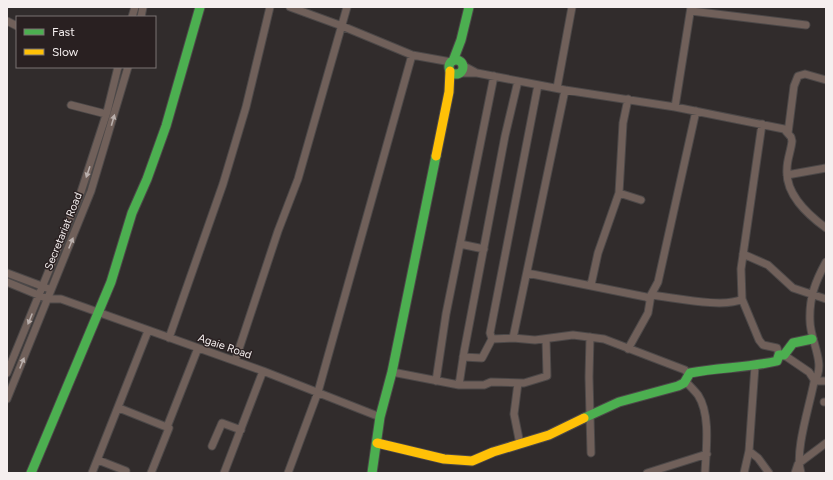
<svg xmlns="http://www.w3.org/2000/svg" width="833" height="480" font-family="Figtree,sans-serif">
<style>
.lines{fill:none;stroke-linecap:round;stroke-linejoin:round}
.street-casing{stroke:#4c4848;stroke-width:9}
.fast-casing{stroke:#4c4848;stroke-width:11}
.slow-casing{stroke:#4c4848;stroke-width:11}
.street{stroke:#70605a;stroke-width:7}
.fast{stroke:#4caf50;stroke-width:9}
.slow{stroke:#ffc107;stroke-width:9}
.oneway{fill:#b9afac}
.labels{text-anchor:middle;stroke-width:3;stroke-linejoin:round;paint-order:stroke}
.street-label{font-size:11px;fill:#f5efef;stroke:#292021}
</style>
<rect width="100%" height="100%" fill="#312c2c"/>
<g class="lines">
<g class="street-casing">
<path id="street" d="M290,7L342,26L412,55L451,62
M691,11L806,25
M132,17L135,7
M141,17L143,7
M7,21L17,26
M462,65L475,72
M460,73H477L565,90L675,107L784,129L791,137L792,141C791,151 787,159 787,169C785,194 807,214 826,228
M557,88L572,7
M71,105L106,114
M675,107L691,7
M762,124L741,269L742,299L759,340L763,345L777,348L779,355
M788,133L794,86L798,76L805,74L826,80
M787,175L826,168
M619,193L641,200
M460,244L484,249
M743,254L768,265L793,288L826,299
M7,273L47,288
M527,273L646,297L650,299
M7,282L48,299H61L263,371L380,417
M591,285L598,253L619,193L623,123L628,99
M651,295C672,297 724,309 742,299
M590,337L589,377L591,453
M169,338L223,184L246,107L270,7
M513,338L565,90
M492,339L490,333L538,85
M628,349L648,313L651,295L658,282L696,111
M784,355L809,372L815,381H826
M463,357L482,358L492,339L513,338L535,340L573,335L604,339L685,370L688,374
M235,361L278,231L298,179L347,7
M392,372L459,385H484L491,382L524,383L547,376L546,339
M7,373L81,192L107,112L118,67
M436,381L446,314L494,76
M685,381C689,385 694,390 698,395C711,415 706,450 705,473
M518,383L514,414L520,444
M459,385L464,352L505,136L518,81
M7,399L91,191L128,67
M824,402H826
M119,408L169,428L151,473
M167,427L198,348
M212,446L222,423L241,430
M749,451L758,458L769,473
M98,460L126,471
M92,473L148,331
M224,473L263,371
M288,473L318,392L412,55
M647,473L707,454
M744,473L749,451L755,366
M795,473L798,464L826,443
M801,473C794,452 810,405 814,382C827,364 810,341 810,321C809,298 815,282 826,262"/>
</g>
<g class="fast-casing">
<path id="fast" d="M449 67a7 7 0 1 1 14 0a7 7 0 1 1-14 0Z
M453,61L461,40L469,7
M584,418L619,402L678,386L684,383L690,373C719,367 748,368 777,361L779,355H784L793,343L812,339
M31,473L111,282L132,213L147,179L166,126L200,7
M372,473L380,417L392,372L436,156"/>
</g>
<g class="slow-casing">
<path id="slow" d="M436,156L449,92L450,71
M377,443L444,459L472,461L493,452L549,435L584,418"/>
</g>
<use href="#street" class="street"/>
<use href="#fast" class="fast"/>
<use href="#slow" class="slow"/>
</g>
<defs><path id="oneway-solid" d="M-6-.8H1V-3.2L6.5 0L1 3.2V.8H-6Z"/></defs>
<g class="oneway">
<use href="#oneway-solid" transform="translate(113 120) rotate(-74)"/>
<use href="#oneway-solid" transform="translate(88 172) rotate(109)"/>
<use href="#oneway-solid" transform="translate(71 243) rotate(-68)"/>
<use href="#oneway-solid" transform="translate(30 319) rotate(112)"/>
<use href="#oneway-solid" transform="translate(22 363) rotate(-68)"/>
</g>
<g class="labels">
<g class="street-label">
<text transform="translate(63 231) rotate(-68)" y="4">Secretariat Road</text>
<text transform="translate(225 346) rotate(19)" y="4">Agaie Road</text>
</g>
</g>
<rect width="833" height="480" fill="none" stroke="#f5efef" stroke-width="16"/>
<rect x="16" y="16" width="140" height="52" fill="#292021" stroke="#7b7373"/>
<rect x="24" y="29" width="20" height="6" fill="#4caf50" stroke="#7b7373"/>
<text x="52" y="36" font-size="12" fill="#f5efef">Fast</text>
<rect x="24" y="49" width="20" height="6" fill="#ffc107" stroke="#7b7373"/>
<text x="52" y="56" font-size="12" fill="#f5efef">Slow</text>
</svg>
